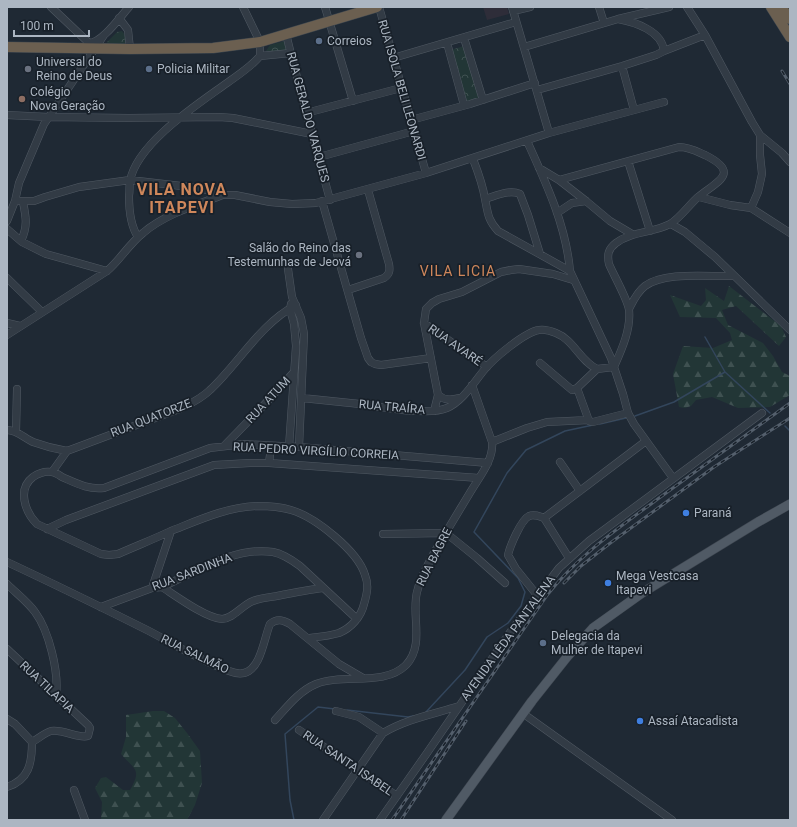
<svg xmlns="http://www.w3.org/2000/svg" width="797" height="827" font-family="Roboto,sans-serif">
<style>
.medical{fill:#2e2d39}
.forest{fill:url(#forest-firs)}
.park{fill:url(#park-crowns)}
.lines{fill:none;stroke-linecap:round;stroke-linejoin:round}
.stream{stroke:#33465c;stroke-width:1.5}
.minor-casing{stroke:#505963;stroke-width:8}
.major-casing{stroke:#3c444e;stroke-width:10}
.highway-casing{stroke:#3d464f;stroke-width:11}
.minor{stroke:#323b45;stroke-width:7}
.major{stroke:#505a65;stroke-width:9}
.highway{stroke:#6b5f50;stroke-width:10}
.rail-casing{stroke:#545f6c;stroke-width:3}
.rail{stroke:#182029;stroke-width:1.5;stroke-dasharray:4.5;stroke-linecap:butt}
.service-dot{fill:#5c6f8a;stroke:#182029;stroke-width:1.5}
.worship-dot{fill:#6b7280;stroke:#182029;stroke-width:1.5}
.education-dot{fill:#8d6e63;stroke:#182029;stroke-width:1.5}
.shop-dot{fill:#3f7fe0;stroke:#182029;stroke-width:1.5}
.labels{text-anchor:middle;stroke-width:3.5;stroke-linejoin:round;paint-order:stroke}
.poi-label{font-size:12px;fill:#acb6c2;stroke:#182029;text-anchor:start}
.street-label{font-size:12px;fill:#acb6c2;stroke:#182029}
.quarter-label{font-size:14px;letter-spacing:1px;fill:#cf875b;stroke:#182029}
.district-label{font-size:16px;font-weight:bold;letter-spacing:1px;fill:#cf875b;stroke:#182029}
</style>
<defs>
<pattern id="forest-firs" width="22" height="20" patternUnits="userSpaceOnUse"><rect width="22" height="20" fill="#223636"/><path d="M5 1l3.5 6h-7zM16 11l3.5 6h-7z" fill="#3f5151"/></pattern>
<pattern id="park-crowns" width="20" height="18" patternUnits="userSpaceOnUse"><rect width="20" height="18" fill="#223636"/><path d="M2 6a3 3 0 1 1 6 0M12 15a3 3 0 1 1 6 0" fill="none" stroke="#3f5151"/></pattern>
</defs>
<rect width="100%" height="100%" fill="#1f2934"/>
<path class="medical" d="M483,7H507L509,14L487,20Z"/>
<path class="forest" d="M729,286L781,326L786,337L779,346L736,306L722,310L728,325L763,343L773,356L782,372L790,376V395L770,407L738,408L712,397L696,400L691,406L685,408L679,407L673,374L683,346L713,348L732,340L730,333L716,318L680,317L670,295L701,306L706,300L705,288L724,301Z
M153,711H164L175,718L187,733L200,751L202,783L195,805L187,820H101L102,802L95,788L101,778L106,777L123,790H130C142,769 135,770 121,754L126,737V715Z"/>
<path class="park" d="M122,31L125,35L126,42L123,45H108L107,42L117,32Z
M285,41L286,51H266L270,45Z
M464,46L479,99L466,103L451,50Z"/>
<g class="lines">
<path class="stream" d="M725,372L770,413
M635,416L674,402L725,372L705,337
M600,424L626,418
M785,426L790,431
M347,710L408,717L413,716
M426,712L465,670L487,637L508,623L521,606L525,592L518,578L474,532L507,473L526,450L565,431L593,425
M294,820L290,800L285,734L318,707L335,709"/>
<g class="minor-casing">
<path id="minor" d="M51,7L89,43C102,43 120,17 129,7
M325,7L353,101
M379,7L426,173
M512,7L549,133
M599,7L604,23
M687,7L705,35L752,122L760,135V155L762,174L758,192L751,208
M513,11L530,7
M119,18L128,30L130,49
M286,34L294,66L330,200
M464,38L483,100
M447,43L464,105
M524,47L618,19L669,7
M664,51L705,35
M260,56L291,53
M393,58L516,22
M622,66L634,110
M537,90L622,66L656,55L664,51C662,31 635,22 618,19
M306,113L401,88
M7,115L48,117L129,118L219,117L233,118L312,134
M411,120L470,104L535,83
M760,135L782,153L790,162
M527,141C546,183 566,225 570,271L611,358L623,394L628,413L634,424L673,478
M319,157L414,131
M473,159C478,172 483,186 485,199C488,214 488,220 498,231L570,271
M628,161L650,231
M539,168L559,180L586,201L610,221L632,234
M559,180L679,147C689,147 696,151 705,155C741,173 718,181 698,197C690,204 679,219 670,224C653,233 632,231 616,243C608,249 607,255 609,264C613,274 628,300 629,310C631,329 622,349 614,367
M699,197L730,205L751,208L790,233
M485,199C496,196 509,189 520,194L528,215L540,254
M15,201H34L45,197L79,187L130,180L190,187L213,191L223,195H235L270,202L292,204L316,203L426,173L549,133L664,102
M322,201L361,338L368,358L371,362L375,364L381,365L431,358
M557,213L572,203L586,201
M7,221L15,201L19,183L44,124L104,35
M671,224L685,232L715,257L790,330
M7,229L22,242L46,254L107,271
M138,237C130,225 129,210 129,196C130,191 129,185 130,181C137,143 198,104 227,83C238,75 251,67 260,56V42L243,7
M21,241C28,226 26,217 23,202
M288,269L292,297L301,318L304,334L299,447
M7,278L42,312
M348,290L384,278C390,274 390,270 389,264L368,190
M629,309C633,301 637,292 645,286C665,271 709,277 734,276
M7,323L20,326
M424,323L487,367
M7,335L107,271C120,260 129,244 143,233C165,214 196,205 223,195
M540,363L572,390L577,388L597,369
M577,388L589,421L593,422L628,413
M438,395C445,401 452,400 460,398
M302,398C321,400 341,402 360,404C382,407 428,416 447,408C463,401 474,382 485,369C494,358 525,332 539,330C545,329 551,331 556,333C574,340 580,361 597,369L614,367
M434,411L438,395L424,323L426,309L432,303L439,299L462,292L501,272L511,270L519,269L553,274L573,280
M7,430C17,430 24,438 33,442C44,446 55,449 67,451
M16,432L17,389
M492,442L527,428L547,422L589,420
M224,446L263,406L294,372
M289,447L296,346L294,324L290,309L291,304
M67,451L182,408C192,403 202,398 210,390C239,363 260,324 296,305
M560,462L580,491
M269,463L271,447
M52,472L67,451
M544,518L646,441
M544,518L569,558
M47,529L66,520L214,465L250,463H269L479,478
M383,534L446,533L477,558L505,583
M7,562C54,584 101,607 147,630C174,644 201,661 229,671C234,673 239,674 244,673C261,669 264,638 270,624C277,618 283,620 290,624L339,664L363,678
M7,584C16,593 28,602 35,612C49,631 59,672 56,695
M162,587C176,596 206,618 222,619C233,619 242,605 253,601C260,598 269,597 277,596C292,593 307,590 323,588
M152,588L171,531
M537,595L516,569L508,555C510,546 521,520 529,516C534,514 539,516 544,518
M101,607L152,588L162,587C195,572 236,546 273,552C283,554 292,560 300,566L357,619
M309,638C318,637 329,636 339,633C351,628 361,617 364,604C367,594 369,585 365,575C358,551 315,517 291,510C281,507 269,506 258,506C227,507 199,520 171,531C154,539 136,546 118,554L109,555L101,554L37,524C25,512 17,489 33,477C39,473 44,471 51,472C55,472 59,475 62,477C76,483 88,490 104,488L210,448L244,444L299,447L488,463
M7,649L88,725L90,728L88,736C78,739 64,729 51,731C44,733 38,739 32,742
M336,711L359,717L383,733
M528,717L672,820
M7,719L15,724L32,742C32,763 29,780 7,787
M275,720C287,707 299,691 316,684C343,673 384,687 406,665C425,645 411,615 417,592C420,578 427,566 434,553C446,532 459,511 471,491C480,476 494,459 492,442L472,385
M299,730L397,796
M74,790L85,820
M323,820L383,733C406,719 434,714 459,706
M380,820L427,753L511,631L559,568L589,541L762,413"/>
</g>
<g class="major-casing">
<path id="major" d="M446,820L532,701L567,657L593,628L642,593L758,522L790,504"/>
</g>
<g class="highway-casing">
<path id="highway" d="M771,7L790,37
M781,7L790,19
M7,47L130,49L213,48L260,42L377,7"/>
</g>
<use href="#minor" class="minor"/>
<use href="#major" class="major"/>
<use href="#highway" class="highway"/>
<g class="rail-casing">
<path id="rail" d="M782,71L790,84
M564,583L581,566L609,544L714,467L790,418
M392,820L548,594C578,556 617,529 655,501C700,468 745,436 790,403
M401,820L466,721"/>
</g>
<use href="#rail" class="rail"/>
</g>
<g class="service-dot">
<circle cx="319" cy="41" r="4"/>
<circle cx="149" cy="69" r="4"/>
<circle cx="543" cy="643" r="4"/>
</g>
<g class="worship-dot">
<circle cx="28" cy="69" r="4"/>
<circle cx="359" cy="255" r="4"/>
</g>
<circle class="education-dot" cx="22" cy="99" r="4"/>
<g class="shop-dot">
<circle cx="686" cy="513" r="4"/>
<circle cx="608" cy="583" r="4"/>
<circle cx="640" cy="721" r="4"/>
</g>
<g class="labels">
<g class="poi-label">
<text x="327" y="45">Correios</text>
<text x="36" y="66">Universal do<tspan x="36" dy="14">Reino de Deus</tspan></text>
<text x="157" y="73">Policia Militar</text>
<text x="30" y="96">Colégio<tspan x="30" dy="14">Nova Geração</tspan></text>
<text x="351" y="252" text-anchor="end">Salão do Reino das<tspan x="351" dy="14">Testemunhas de Jeová</tspan></text>
<text x="694" y="517">Paraná</text>
<text x="616" y="580">Mega Vestcasa<tspan x="616" dy="14">Itapevi</tspan></text>
<text x="551" y="640">Delegacia da<tspan x="551" dy="14">Mulher de Itapevi</tspan></text>
<text x="648" y="725">Assaí Atacadista</text>
</g>
<g class="street-label">
<text transform="translate(402 90) rotate(74)" y="4">RUA ISOLA BELI LEONARDI</text>
<text transform="translate(308 117) rotate(75)" y="4">RUA GERALDO VARQUES</text>
<text transform="translate(455 345) rotate(35)" y="4">RUA AVARÉ</text>
<text transform="translate(268 400) rotate(-47)" y="4">RUA ATUM</text>
<text transform="translate(392 407) rotate(5)" y="4">RUA TRAÍRA</text>
<text transform="translate(151 418) rotate(-21)" y="4">RUA QUATORZE</text>
<text transform="translate(316 451) rotate(3)" y="4">RUA PEDRO VIRGÍLIO CORREIA</text>
<text transform="translate(434 557) rotate(-63)" y="4">RUA BAGRE</text>
<text transform="translate(192 572) rotate(-21)" y="4">RUA SARDINHA</text>
<text transform="translate(508 638) rotate(-54)" y="4">AVENIDA LÊDA PANTALENA</text>
<text transform="translate(195 654) rotate(26)" y="4">RUA SALMÃO</text>
<text transform="translate(47 687) rotate(43)" y="4">RUA TILAPIA</text>
<text transform="translate(348 763) rotate(34)" y="4">RUA SANTA ISABEL</text>
</g>
<g class="quarter-label">
<text x="458" y="276">VILA LICIA</text>
</g>
<g class="district-label">
<text x="182" y="195">VILA NOVA<tspan x="182" dy="18">ITAPEVI</tspan></text>
</g>
</g>
<rect width="797" height="827" fill="none" stroke="#acb6c2" stroke-width="16"/>
<path d="M14 30v6h75v-6" fill="none" stroke="#acb6c2" stroke-width="2"/>
<text x="20" y="30" font-size="12" fill="#acb6c2" stroke="#182029" stroke-width="3" paint-order="stroke">100 m</text>
</svg>
